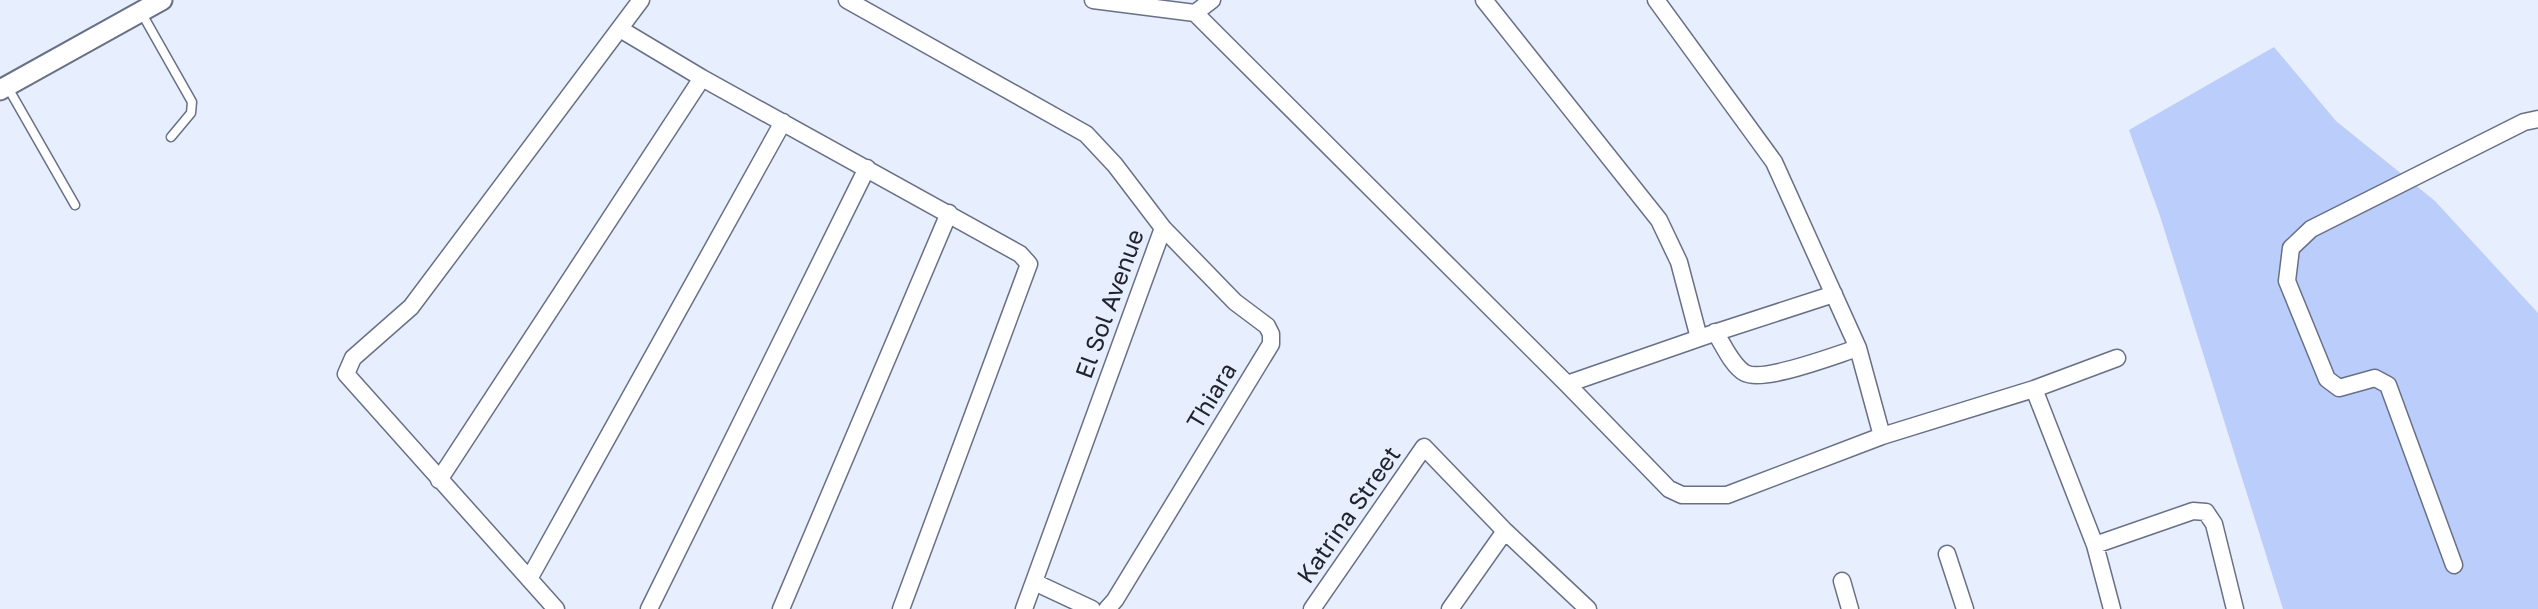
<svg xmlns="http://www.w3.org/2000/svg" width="2538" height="609" font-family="'Golos Text',sans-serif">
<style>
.green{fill:#bbcdfa}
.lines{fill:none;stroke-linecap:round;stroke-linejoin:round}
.service-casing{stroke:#687087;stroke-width:11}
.minor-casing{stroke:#687087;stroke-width:19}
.tertiary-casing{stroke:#687087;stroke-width:23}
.service{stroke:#fff;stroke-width:8}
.minor{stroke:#fff;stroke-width:16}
.tertiary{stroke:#fff;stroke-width:19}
.labels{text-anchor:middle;stroke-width:7;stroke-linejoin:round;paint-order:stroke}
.street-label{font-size:24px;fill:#1f232c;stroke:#e7eefd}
</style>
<rect width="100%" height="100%" fill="#e7eefd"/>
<path class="green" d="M2274,47L2336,121L2435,201L2538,313V609H2283L2160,216L2129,130Z"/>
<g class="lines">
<g class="service-casing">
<path id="service" d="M141,12L192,102L191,113L171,137
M7,86L75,205"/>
</g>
<g class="minor-casing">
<path id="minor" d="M847,0L1086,134L1115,165L1163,228L1024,609
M1093,0L1195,13L1567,384L1669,489L1682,495H1727L1882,436L2034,389L2117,358
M1484,0L1659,220L1679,262L1699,338
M1656,0L1774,162L1858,348L1882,436
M1195,13L1212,0
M620,29L702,78L1020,254L1029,264L901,609
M1715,332C1723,344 1732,366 1745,373C1764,383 1835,355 1858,348
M1567,384L1714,333L1834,294
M2034,389L2095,545L2112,609
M439,480L702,78
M2095,545L2193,511L2206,512L2214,524L2235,609
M1947,554L1965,609
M2454,565L2388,385L2375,378L2339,388L2327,379L2287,281L2291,248L2311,229L2524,122L2538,119
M529,579L783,122
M1842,581L1850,609
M1034,582L1092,609
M556,609L346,374L353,358L411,307L641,0
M649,609L867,168
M781,609L949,213
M1107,609L1115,600L1271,344V334L1267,326L1235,302L1163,228
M1312,609L1424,447L1505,531L1588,609
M1450,609L1505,531"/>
</g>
<g class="tertiary-casing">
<path id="tertiary" d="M0,90L162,0"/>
</g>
<use href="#service" class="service"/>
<use href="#minor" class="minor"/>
<use href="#tertiary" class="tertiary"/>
</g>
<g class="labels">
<g class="street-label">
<text transform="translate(1110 304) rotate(-70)" y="8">El Sol Avenue</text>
<text transform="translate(1212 396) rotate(-59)" y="8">Thiara</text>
<text transform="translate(1349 515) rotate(-55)" y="8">Katrina Street</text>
</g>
</g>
</svg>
